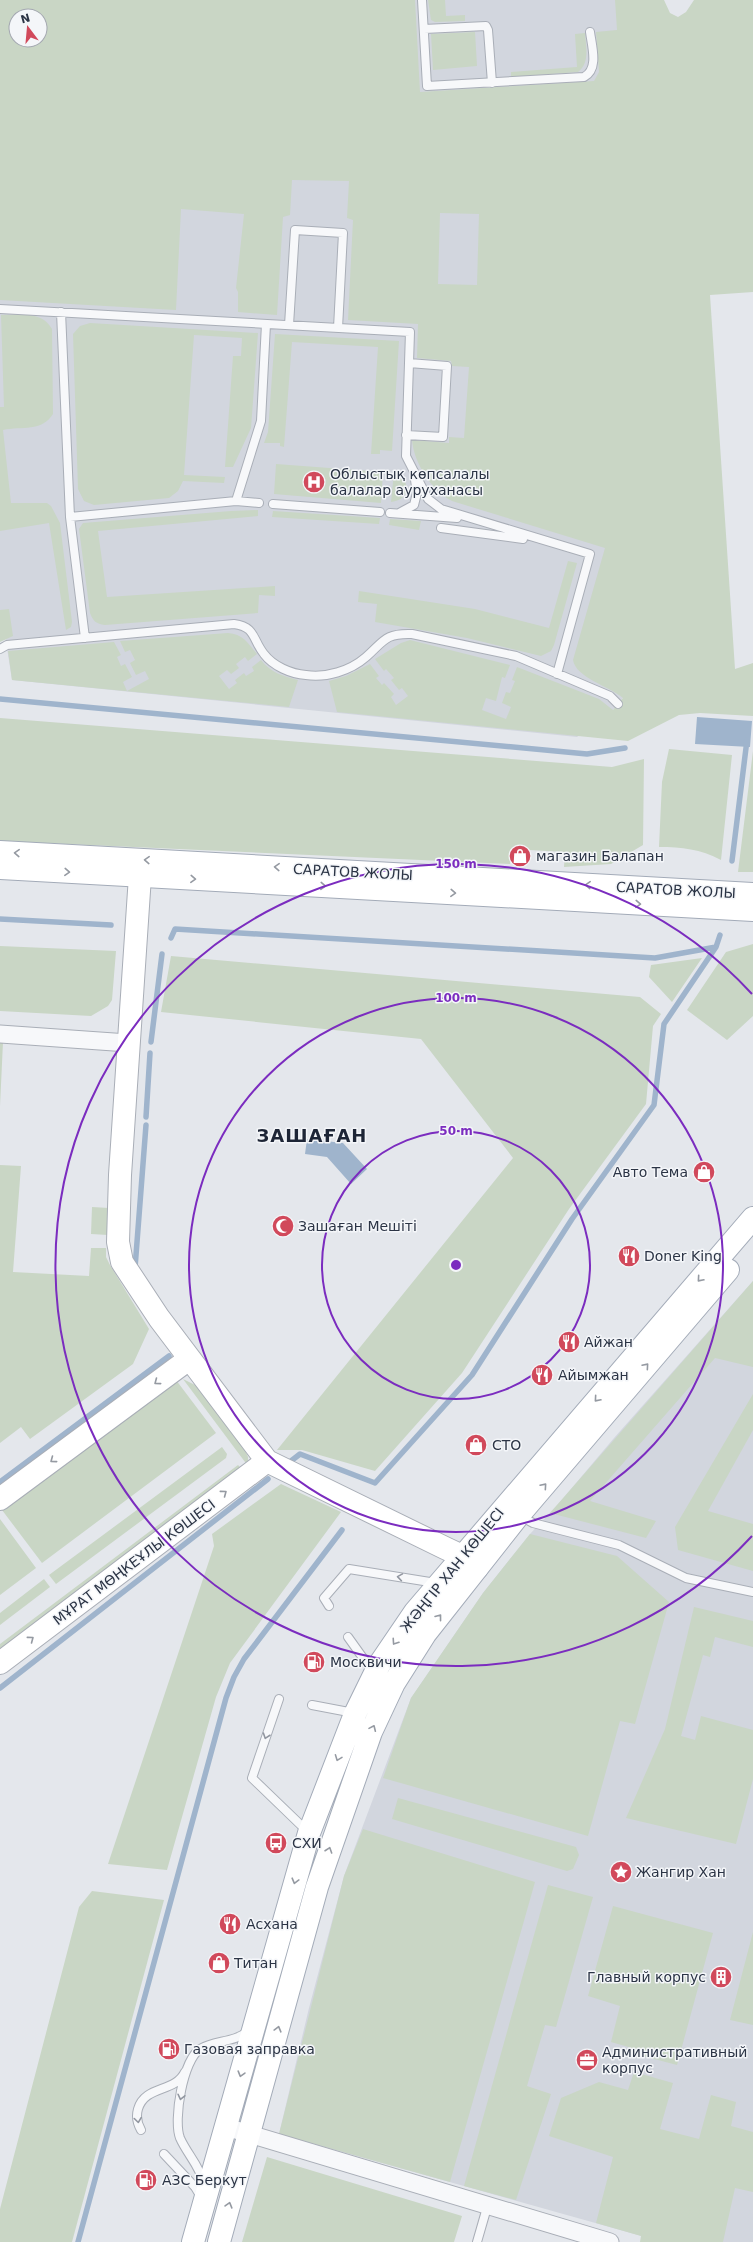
<svg xmlns="http://www.w3.org/2000/svg" width="753" height="2242" font-family="'DejaVu Sans',sans-serif">
<style>
.built{fill:#d2d6de;fill-rule:evenodd}
.green{fill:#c9d6c5;fill-rule:evenodd}
.water{fill:#9fb4cc}
.lines{fill:none;stroke-linecap:round;stroke-linejoin:round}
.stream{stroke:#9fb4cc;stroke-width:5.5}
.lane-casing{stroke:#a9aeb7;stroke-width:10}
.street-casing{stroke:#a9aeb7;stroke-width:19}
.secondary-casing{stroke:#a9aeb7;stroke-width:24}
.primary-casing{stroke:#a3abb8;stroke-width:24}
.lane{stroke:#f7f8fa;stroke-width:8}
.street{stroke:#f7f8fa;stroke-width:17}
.secondary{stroke:#fff;stroke-width:22}
.primary{stroke:#fff;stroke-width:22}
.oneway{stroke:#959aa2}
.oneway2{stroke:#9196a0}
.ring{fill:none;stroke:#7b2cbf;stroke-width:2}
.labels{text-anchor:middle;stroke-width:3;stroke-linejoin:round;paint-order:stroke}
.poi-label{font-size:14px;fill:#2b3445;stroke:#f4f6f9;text-anchor:start}
.street-label{font-size:14px;fill:#2b3445;stroke:#f4f6f9}
.district-label{font-size:18px;font-weight:bold;letter-spacing:1px;fill:#1d2536;stroke:#f4f6f9}
.centre{fill:#7b2cbf;stroke:#f4f6f9;stroke-width:2}
.ring-label{font-size:12px;text-anchor:middle;font-weight:bold;fill:#7b2cbf;stroke:#f4f6f9;stroke-width:3;stroke-linejoin:round;paint-order:stroke}
</style>
<rect width="100%" height="100%" fill="#e4e7ec"/>
<path class="built" d="M0,0H116L127,174L609,142L623,698L613,710L577,737L12,680L2,616H0ZM16,16H40V40H16Z
M152,0H625L631,102L158,141Z
M753,1281V2242H663L279,2134L309,2008L344,1876L411,1698L483,1593L530,1534L560,1502L614,1438Z"/>
<path class="green" d="M0,0H415L420,92L594,81L599,72L596,32L617,30L615,0H664L670,13L678,17L686,12L694,0H753V292L710,295L735,669L753,663V716L700,713L679,715L628,741L337,712L329,681L346,676L370,664L379,676L376,678L382,685L384,683L394,694L391,697L396,705L408,696L402,688L399,690L391,680L394,678L386,669L384,671L375,659L401,643L410,640L510,665L505,678L502,677L496,701L486,698L482,710L506,719L511,707L502,703L506,692L510,693L515,681L512,680L517,667L599,699L613,710L623,698C609,686 576,678 573,660L605,548L452,501C431,490 414,463 412,440L449,443V437L464,438L469,367L452,366L451,361L417,358L418,324L348,320L353,220L347,218L349,181L292,180L290,215L283,217L277,315L238,312V292L236,288L244,214L181,209L176,310L0,300ZM16,16H40V40H16ZM440,213L479,214L477,285L438,284Z
M428,0H445L446,16L465,15V21L435,22L431,20Z
M475,32L477,66L433,70L431,34Z
M585,33C586,47 590,63 578,72L511,77V72L577,67L575,34Z
M1,315C19,315 42,311 52,329L53,414C42,432 22,426 3,430L11,503H47L51,506L60,523L72,622L71,627L66,630L49,523L0,531V407H4Z
M90,323L258,333L251,428L233,467H225L233,356H241L242,338L194,335L184,475L225,477L224,483L183,481L178,491L169,498L94,505L84,501L78,489L73,334L80,326Z
M275,334L399,341L392,451L380,450V454H371L378,347L292,342L284,447L280,446V443H264L268,432Z
M276,464L383,472L381,503L274,494Z
M394,472H399C410,484 410,500 391,502Z
M258,510V516L98,531L107,597L275,586V596L259,595L258,613L105,625C96,624 93,621 90,613L79,529L83,523L231,511Z
M273,511L380,518L379,524L272,517Z
M390,519L421,521L419,530L389,525Z
M568,561L577,563L554,645L551,651L541,656L467,638L375,622L377,604L358,602L359,591L475,609L549,628Z
M9,609L13,636L0,642V610Z
M228,633C243,634 248,643 257,654L248,661L245,657L236,664L239,668L231,674L227,670L219,676L229,689L237,683L235,680L244,673L246,676L254,671L252,667L261,660C271,673 283,676 298,680L289,707L12,680L8,651L114,642L121,655L117,657L121,666L125,664L132,677L123,682L127,691L149,679L145,671L136,675L130,663L135,660L130,650L125,652L120,641Z
M0,718L612,767L644,759L643,845L611,864L564,867L565,852L511,849L510,864L0,841Z
M669,749L732,755L721,860C700,849 682,847 659,847L662,782Z
M753,751V872H738Z
M753,944V1016L727,1040L687,1010L726,952Z
M0,946L116,951L112,1000L108,1006L91,1016L0,1011Z
M171,956L640,997L661,1014L653,1026L646,1104L569,1209L462,1373L375,1471L302,1450H277L513,1158L421,1039L161,1012Z
M702,958L672,1002L649,977L651,965Z
M0,1042H3L0,1106Z
M0,1165L21,1166L13,1272L89,1276L91,1248H106V1257L110,1265L149,1329L133,1364L30,1439L21,1427L0,1443Z
M92,1207L109,1208L108,1235L91,1234Z
M753,1281V1367L715,1358L590,1501L656,1521L646,1538L550,1513Z
M183,1379L197,1386L244,1448L248,1457V1466Z
M176,1380L216,1433L42,1563L2,1510L166,1384Z
M753,1394V1430L708,1511L753,1524V1571L678,1550L675,1527Z
M222,1447L227,1454L226,1458L56,1584L49,1575Z
M238,1465L243,1470L0,1652V1644Z
M281,1484L341,1512L230,1663L216,1697L167,1870L108,1864L214,1546L212,1534Z
M0,1519L36,1568L0,1595Z
M530,1534L617,1556L669,1602L635,1724L620,1721L588,1836L383,1778L411,1698L483,1593Z
M44,1579L50,1587L0,1625V1613Z
M694,1607L753,1621V1647L715,1637L710,1657L703,1655L681,1736L695,1740L701,1716L753,1730V1779L736,1844L626,1818L665,1729Z
M398,1798L576,1847L579,1855L573,1869L567,1871L392,1819Z
M363,1829L535,1882L450,2182L279,2134L344,1876Z
M548,1885L593,1897L556,2027L545,2025L527,2086L551,2094L516,2200L464,2186Z
M92,1891L164,1900L72,2242H0V2209L79,1907Z
M613,1906L713,1933L677,2065L639,2055V2050L611,2042L620,2006L588,1996Z
M753,1932V2025L730,2020Z
M634,2072L673,2083L660,2129L699,2139L711,2095L736,2102L731,2126L753,2132V2192L735,2188L723,2242H640L641,2236L596,2223L613,2157L549,2136L561,2098L599,2082L628,2090Z
M267,2157L462,2216L454,2242H242Z"/>
<path class="water" d="M697,717L752,721L750,747L695,744Z
M307,1139L343,1143L367,1169L351,1184L327,1157L305,1154Z"/>
<g class="lines">
<path class="stream" d="M0,699L587,754L625,748
M732,861L747,740
M0,919L111,925
M171,938L175,929L655,958L716,947L720,935
M151,1042L162,954
M146,1117L150,1053
M135,1268L146,1125
M291,1461L300,1454L375,1483L472,1375L572,1219L654,1105L664,1024L716,947
M0,1482L169,1356
M0,1688L268,1479
M78,2242L226,1698L234,1677L244,1659L342,1530"/>
<g class="lane-casing">
<path id="lane" d="M422,0L427,86L584,77C599,69 592,47 590,32
M424,29L486,26L488,30L492,83
M0,309L410,332L406,456L428,499L441,509L590,554L557,674
M61,312L70,517L85,638
M289,325L295,230L343,233L338,328
M406,435L443,437L447,366L409,363
M236,501L261,421L266,324
M273,504L380,512
M401,512L414,505L417,493L415,480
M390,513L457,518
M70,517L236,501L259,503
M441,528L523,539
M0,649L7,645L234,624C256,627 252,639 264,654C273,666 291,674 306,675C326,678 350,671 366,657C384,641 385,633 412,634L516,656L610,696L618,704
M520,1516L533,1523L619,1545L686,1578L753,1592
M329,1606L324,1598L349,1569L436,1583
M348,1637L373,1672
M279,1699L252,1778L307,1831
M312,1705L354,1713
M141,2130C137,2123 136,2116 138,2109C145,2085 175,2093 185,2072
M164,2154L195,2187L201,2197
M204,2184C200,2166 187,2154 180,2138C173,2120 183,2060 200,2049C215,2040 234,2043 248,2031
M477,2242L488,2204"/>
</g>
<g class="street-casing">
<path id="street" d="M0,1034L128,1043
M226,2127L610,2242"/>
</g>
<g class="secondary-casing">
<path id="secondary" d="M140,876L120,1175L118,1242L122,1262L159,1318L267,1461L445,1548L462,1556L477,1568
M0,1499L189,1359
M0,1663L267,1461"/>
</g>
<g class="primary-casing">
<path id="primary" d="M0,852L753,894
M0,868L753,910
M193,2242L309,1833L355,1714L379,1665L415,1612L439,1584L753,1218
M219,2242L317,1887L371,1732L394,1683L425,1634L518,1516L728,1270"/>
</g>
<use href="#lane" class="lane"/>
<use href="#street" class="street"/>
<use href="#secondary" class="secondary"/>
<use href="#primary" class="primary"/>
</g>
<defs><path id="oneway-chevron" d="M-2-3.5L2.5 0L-2 3.5" fill="none" stroke-width="1.6" stroke-linecap="round" stroke-linejoin="round"/></defs>
<g class="oneway">
<use href="#oneway-chevron" transform="translate(17 853) rotate(-177)"/>
<use href="#oneway-chevron" transform="translate(147 860) rotate(-177)"/>
<use href="#oneway-chevron" transform="translate(277 867) rotate(-177)"/>
<use href="#oneway-chevron" transform="translate(67 872) rotate(3)"/>
<use href="#oneway-chevron" transform="translate(193 879) rotate(3)"/>
<use href="#oneway-chevron" transform="translate(588 885) rotate(-177)"/>
<use href="#oneway-chevron" transform="translate(323 886) rotate(3)"/>
<use href="#oneway-chevron" transform="translate(453 893) rotate(3)"/>
<use href="#oneway-chevron" transform="translate(638 904) rotate(3)"/>
<use href="#oneway-chevron" transform="translate(700 1279) rotate(131)"/>
<use href="#oneway-chevron" transform="translate(646 1366) rotate(-49)"/>
<use href="#oneway-chevron" transform="translate(157 1382) rotate(143)"/>
<use href="#oneway-chevron" transform="translate(597 1399) rotate(131)"/>
<use href="#oneway-chevron" transform="translate(53 1460) rotate(143)"/>
<use href="#oneway-chevron" transform="translate(544 1486) rotate(-49)"/>
<use href="#oneway-chevron" transform="translate(224 1493) rotate(-37)"/>
<use href="#oneway-chevron" transform="translate(439 1617) rotate(-52)"/>
<use href="#oneway-chevron" transform="translate(31 1639) rotate(-37)"/>
<use href="#oneway-chevron" transform="translate(395 1642) rotate(124)"/>
<use href="#oneway-chevron" transform="translate(373 1728) rotate(-66)"/>
<use href="#oneway-chevron" transform="translate(338 1758) rotate(111)"/>
<use href="#oneway-chevron" transform="translate(329 1850) rotate(-71)"/>
<use href="#oneway-chevron" transform="translate(295 1881) rotate(105)"/>
<use href="#oneway-chevron" transform="translate(278 2029) rotate(-75)"/>
<use href="#oneway-chevron" transform="translate(241 2074) rotate(106)"/>
<use href="#oneway-chevron" transform="translate(229 2205) rotate(-74)"/>
</g>
<g class="oneway2">
<use href="#oneway-chevron" transform="translate(400 1577) rotate(-171)"/>
<use href="#oneway-chevron" transform="translate(266 1736) rotate(109)"/>
<use href="#oneway-chevron" transform="translate(181 2097) rotate(103)"/>
<use href="#oneway-chevron" transform="translate(138 2120) rotate(82)"/>
</g>
<g class="ring">
<circle cx="456" cy="1265" r="134"/>
<circle cx="456" cy="1265" r="267"/>
<path d="M752 1536A401 401 0 1 1 752 994"/>
</g>
<defs>
<g id="hospital-disc" transform="scale(1.15)"><circle r="9.5" fill="#d1495b" stroke="#f4f6f9"/><path d="M-5-5h3v3.5h4V-5h3V5h-3V1.5h-4V5h-3Z" fill="#fff"/></g>
<g id="shop-disc" transform="scale(1.15)"><circle r="9.5" fill="#d1495b" stroke="#f4f6f9"/><path d="M-5-2.5h2.3a2.7 3.5 0 0 1 5.4 0H5L5.5 6h-11ZM-1.5-2.5h3a1.5 2.3 0 0 0-3 0Z" fill="#fff"/></g>
<g id="mosque-disc" transform="scale(1.15)"><circle r="9.5" fill="#d1495b" stroke="#f4f6f9"/><path d="M3.5-4.9A6 6 0 1 0 3.5 4.9A5 5 0 1 1 3.5-4.9Z" fill="#fff"/></g>
<g id="restaurant-disc" transform="scale(1.15)"><circle r="9.5" fill="#d1495b" stroke="#f4f6f9"/><path d="M-5-6h1v4h1v-4h1v4h1v-4h1v5L-1.5 .5V6h-2V.5L-5-1ZM5-6V6H3V1.5H1.5Q1.5-4 5-6Z" fill="#fff"/></g>
<g id="fuel-disc" transform="scale(1.15)"><circle r="9.5" fill="#d1495b" stroke="#f4f6f9"/><path d="M-5.5-6h7V0h2V4h1.3V-2.5L3-4.5l.8-.8L6-3V5H2.5V1h-1V6h-7ZM-4.2-4.7v3.2H.2V-4.7Z" fill="#fff"/></g>
<g id="bus-disc" transform="scale(1.15)"><circle r="9.5" fill="#d1495b" stroke="#f4f6f9"/><path d="M-5-6H5V4H4V6H2V4H-2V6H-4V4H-5ZM-3.5-4V0h7V-4ZM-3.5 1.2v1.5H-2V1.2ZM2 1.2v1.5H3.5V1.2Z" fill="#fff"/></g>
<g id="sight-disc" transform="scale(1.15)"><circle r="9.5" fill="#d1495b" stroke="#f4f6f9"/><path d="M0-6L1.8-2.2L6-1.7L2.9 1.2L3.7 5.4L0 3.3L-3.7 5.4L-2.9 1.2L-6-1.7L-1.8-2.2Z" fill="#fff"/></g>
<g id="building-disc" transform="scale(1.15)"><circle r="9.5" fill="#d1495b" stroke="#f4f6f9"/><path d="M-4-6H4V6H1V3H-1V6H-4ZM-2.5-4.3h1.7v1.8h-1.7ZM.8-4.3h1.7v1.8H.8ZM-2.5-1h1.7V.8h-1.7ZM.8-1h1.7V.8H.8Z" fill="#fff"/></g>
<g id="office-disc" transform="scale(1.15)"><circle r="9.5" fill="#d1495b" stroke="#f4f6f9"/><path d="M-6-3h4V-5.5h4V-3h4V5H-6ZM-1-4.5V-3h2v-1.5ZM-6 0V1H6V0Z" fill="#fff"/></g>
</defs>
<g fill-rule="evenodd">
<use href="#hospital-disc" x="314" y="482"/>
<use href="#shop-disc" x="520" y="856"/>
<use href="#shop-disc" x="704" y="1172"/>
<use href="#mosque-disc" x="283" y="1226"/>
<use href="#restaurant-disc" x="629" y="1256"/>
<use href="#restaurant-disc" x="569" y="1342"/>
<use href="#restaurant-disc" x="542" y="1375"/>
<use href="#shop-disc" x="476" y="1445"/>
<use href="#fuel-disc" x="314" y="1662"/>
<use href="#bus-disc" x="276" y="1843"/>
<use href="#sight-disc" x="621" y="1872"/>
<use href="#restaurant-disc" x="230" y="1924"/>
<use href="#shop-disc" x="219" y="1963"/>
<use href="#building-disc" x="721" y="1977"/>
<use href="#fuel-disc" x="169" y="2049"/>
<use href="#office-disc" x="587" y="2060"/>
<use href="#fuel-disc" x="146" y="2180"/>
</g>
<g class="labels">
<g class="poi-label">
<text x="330" y="479">Облыстық көпсалалы<tspan x="330" dy="16">балалар ауруханасы</tspan></text>
<text x="536" y="861">магазин Балапан</text>
<text x="688" y="1177" text-anchor="end">Авто Тема</text>
<text x="298" y="1231">Зашаған Мешіті</text>
<text x="644" y="1261">Doner King</text>
<text x="584" y="1347">Айжан</text>
<text x="558" y="1380">Айымжан</text>
<text x="492" y="1450">СТО</text>
<text x="330" y="1667">Москвичи</text>
<text x="292" y="1848">СХИ</text>
<text x="636" y="1877">Жангир Хан</text>
<text x="246" y="1929">Асхана</text>
<text x="234" y="1968">Титан</text>
<text x="706" y="1982" text-anchor="end">Главный корпус</text>
<text x="184" y="2054">Газовая заправка</text>
<text x="602" y="2057">Административный<tspan x="602" dy="16">корпус</tspan></text>
<text x="162" y="2185">АЗС Беркут</text>
</g>
<g class="street-label">
<text transform="translate(353 872) rotate(3)" y="5">САРАТОВ ЖОЛЫ</text>
<text transform="translate(676 890) rotate(3)" y="5">САРАТОВ ЖОЛЫ</text>
<text transform="translate(134 1562) rotate(-37)" y="5">МҰРАТ МӨҢКЕҰЛЫ КӨШЕСІ</text>
<text transform="translate(452 1570) rotate(-51)" y="5">ЖӘҢГІР ХАН КӨШЕСІ</text>
</g>
<g class="district-label">
<text x="312" y="1142">ЗАШАҒАН</text>
</g>
</g>
<circle cx="456" cy="1265" r="6" class="centre"/>
<g class="ring-label">
<text x="456" y="868">150 m</text>
<text x="456" y="1002">100 m</text>
<text x="456" y="1135">50 m</text>
</g>
<g transform="translate(28 28) rotate(344)"><circle r="19" fill="#f4f6f9" stroke="#a4a8b1"/>
<path d="M0-3L7 15L0 10L-7 15Z" fill="#d1495b"/>
<text y="-6" font-size="11" font-weight="bold" text-anchor="middle" fill="#2b3445">N</text>
</g>
</svg>
